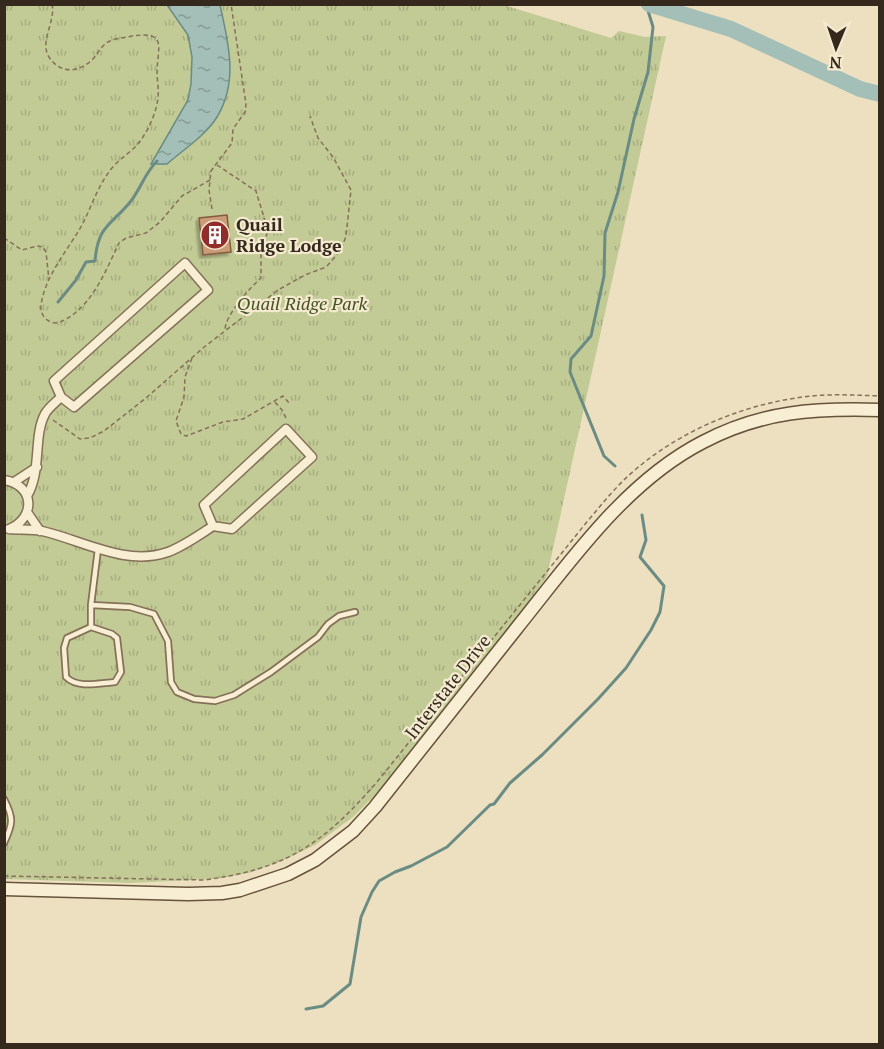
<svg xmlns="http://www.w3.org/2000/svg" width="884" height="1049" font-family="'PT Serif',serif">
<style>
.park{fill:url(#park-tufts)}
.water{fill:url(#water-ripples);stroke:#6a8c85;stroke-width:1.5}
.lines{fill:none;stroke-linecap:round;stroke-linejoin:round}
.stream{stroke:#6a8c85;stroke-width:3}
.river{stroke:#a3bfb7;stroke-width:16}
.building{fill:#ca9b77;stroke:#845c3f;stroke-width:1.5;filter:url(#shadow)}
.lane-casing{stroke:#857159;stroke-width:8}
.street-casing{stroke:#857159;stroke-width:11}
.secondary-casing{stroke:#67523c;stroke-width:15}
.path{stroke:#857159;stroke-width:1.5;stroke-dasharray:4.5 3;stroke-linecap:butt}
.lane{stroke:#f8eed3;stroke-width:4.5}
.street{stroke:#f8eed3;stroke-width:8}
.secondary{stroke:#f8eed3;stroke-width:12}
.labels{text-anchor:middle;stroke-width:4.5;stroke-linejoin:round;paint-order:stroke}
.poi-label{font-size:18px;font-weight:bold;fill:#35291d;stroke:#f4eacf;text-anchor:start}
.park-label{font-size:18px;font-style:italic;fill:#445124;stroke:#f4eacf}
.street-label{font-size:18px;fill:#35291d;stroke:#f4eacf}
</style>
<defs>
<pattern id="park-tufts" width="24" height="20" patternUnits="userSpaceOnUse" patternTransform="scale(1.5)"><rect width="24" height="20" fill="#c2ca95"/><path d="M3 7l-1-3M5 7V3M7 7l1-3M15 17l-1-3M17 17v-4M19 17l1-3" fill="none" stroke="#a7ae80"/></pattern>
<pattern id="water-ripples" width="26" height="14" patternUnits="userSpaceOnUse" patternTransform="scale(1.5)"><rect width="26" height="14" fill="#a3bfb7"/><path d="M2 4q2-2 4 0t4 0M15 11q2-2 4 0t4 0" fill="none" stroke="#869b94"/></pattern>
<filter id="shadow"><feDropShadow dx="-3" dy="3" stdDeviation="1.5" flood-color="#0004"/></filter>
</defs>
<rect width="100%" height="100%" fill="#ece0c0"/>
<path class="park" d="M501,4L611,38L619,31L645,37L666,36L547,576L493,652L395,775L353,817L315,845L284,860L249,873L215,879L129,883L5,879L4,5Z"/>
<path class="water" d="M167,5H220C228,42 239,81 217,117C206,135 183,150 167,164H151L188,100L191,84L192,57L188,35Z"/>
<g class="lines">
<path class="stream" d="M58,302L76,280L86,262L95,261C98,224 112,225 131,201C141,188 145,173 157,161
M615,466L604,456L570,372L571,359L591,336L604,276L605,233L618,192L634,119L648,72L653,27L646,4
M306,1009L323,1006L350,984L361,917L372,892L379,881L395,872L411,866L447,847L490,805L494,804L510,783L542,755L598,699L626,668L651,630L660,612L664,586L640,557L646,540L642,515"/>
<path class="river" d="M649,4L731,29L860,89L880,94"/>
</g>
<path class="building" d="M227,215L231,252L203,255L199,218Z"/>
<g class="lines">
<g class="lane-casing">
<path id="lane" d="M91,605L130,607L154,614L168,641L171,682L177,692L194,699L215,701L234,695L271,672L318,637L328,624L339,616L355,612
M91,627L112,634L117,638L121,672L115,682C100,683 78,689 66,677L64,648L67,638L91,627V605L98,549
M4,799C14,818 13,824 4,843"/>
</g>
<g class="street-casing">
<path id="street" d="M185,263L208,290L74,407L61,397L54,381Z
M286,429L312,457L232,529L213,526L204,505Z
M4,480C35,485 36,518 9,529
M14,482L37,467
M27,496C42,471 33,436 45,414C48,408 56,402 61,397
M27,512L40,531
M9,529C20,530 32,529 42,531C82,540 126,567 168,552C184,546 199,535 213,526"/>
</g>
<g class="secondary-casing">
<path id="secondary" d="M4,889L188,894L222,893L240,890L288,874L315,860L353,831L375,807C422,747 469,689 516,629C570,562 625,482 703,442C762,411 815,408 880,410"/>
</g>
<path class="path" d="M52,4C56,22 39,41 49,57C60,74 78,73 92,60C98,54 101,45 110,41C116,38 125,38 132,36C167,31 158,46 157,71C157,80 159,89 158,98C156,114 148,131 138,144C129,154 116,161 109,172C97,188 91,208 82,225C68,250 44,277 41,306C40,316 48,323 57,323C90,312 105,272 119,243L126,238L146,233L160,222L182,196L210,180
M217,165L256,191L258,198L268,230L261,255V278C250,288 225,315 225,330
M212,209L209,190L211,171L232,143L233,129L245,112L246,104L231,4
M4,238L22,250L37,246L43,247L46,252L49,280
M192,358L185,377L184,397L176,421L181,434L186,436L223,422L243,419L283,396L290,404
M275,402L282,410L287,420
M53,420L80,439L90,438L104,431L146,398L203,348L278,290L305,275L326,267L336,256L342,247L346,236L351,190L333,157L318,138L310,116
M4,876L204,880C287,869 323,844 377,782L586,523C602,504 617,485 636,469C685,428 747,403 811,396C833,394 857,395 880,396"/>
<use href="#lane" class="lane"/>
<use href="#street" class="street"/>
<use href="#secondary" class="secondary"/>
</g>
<defs>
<g id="building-disc" transform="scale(1.5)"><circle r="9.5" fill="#922c2a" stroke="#f4eacf"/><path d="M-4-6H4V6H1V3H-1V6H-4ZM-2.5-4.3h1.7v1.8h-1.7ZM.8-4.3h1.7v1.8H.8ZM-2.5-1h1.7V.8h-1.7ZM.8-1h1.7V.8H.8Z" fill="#fff"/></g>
</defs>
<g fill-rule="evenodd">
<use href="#building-disc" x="215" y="235"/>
</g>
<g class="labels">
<g class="poi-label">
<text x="236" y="231">Quail<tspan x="236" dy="21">Ridge Lodge</tspan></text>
</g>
<g class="park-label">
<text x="302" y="310">Quail Ridge Park</text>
</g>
<g class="street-label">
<text transform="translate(448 687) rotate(-52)" y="6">Interstate Drive</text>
</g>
</g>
<rect width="884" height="1049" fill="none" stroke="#35291d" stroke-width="12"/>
<g transform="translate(836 48) rotate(182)" stroke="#f4eacf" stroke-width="4.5" paint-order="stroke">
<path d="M0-4.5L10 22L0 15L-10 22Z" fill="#35291d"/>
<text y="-9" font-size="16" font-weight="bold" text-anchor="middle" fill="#35291d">N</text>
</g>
</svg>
